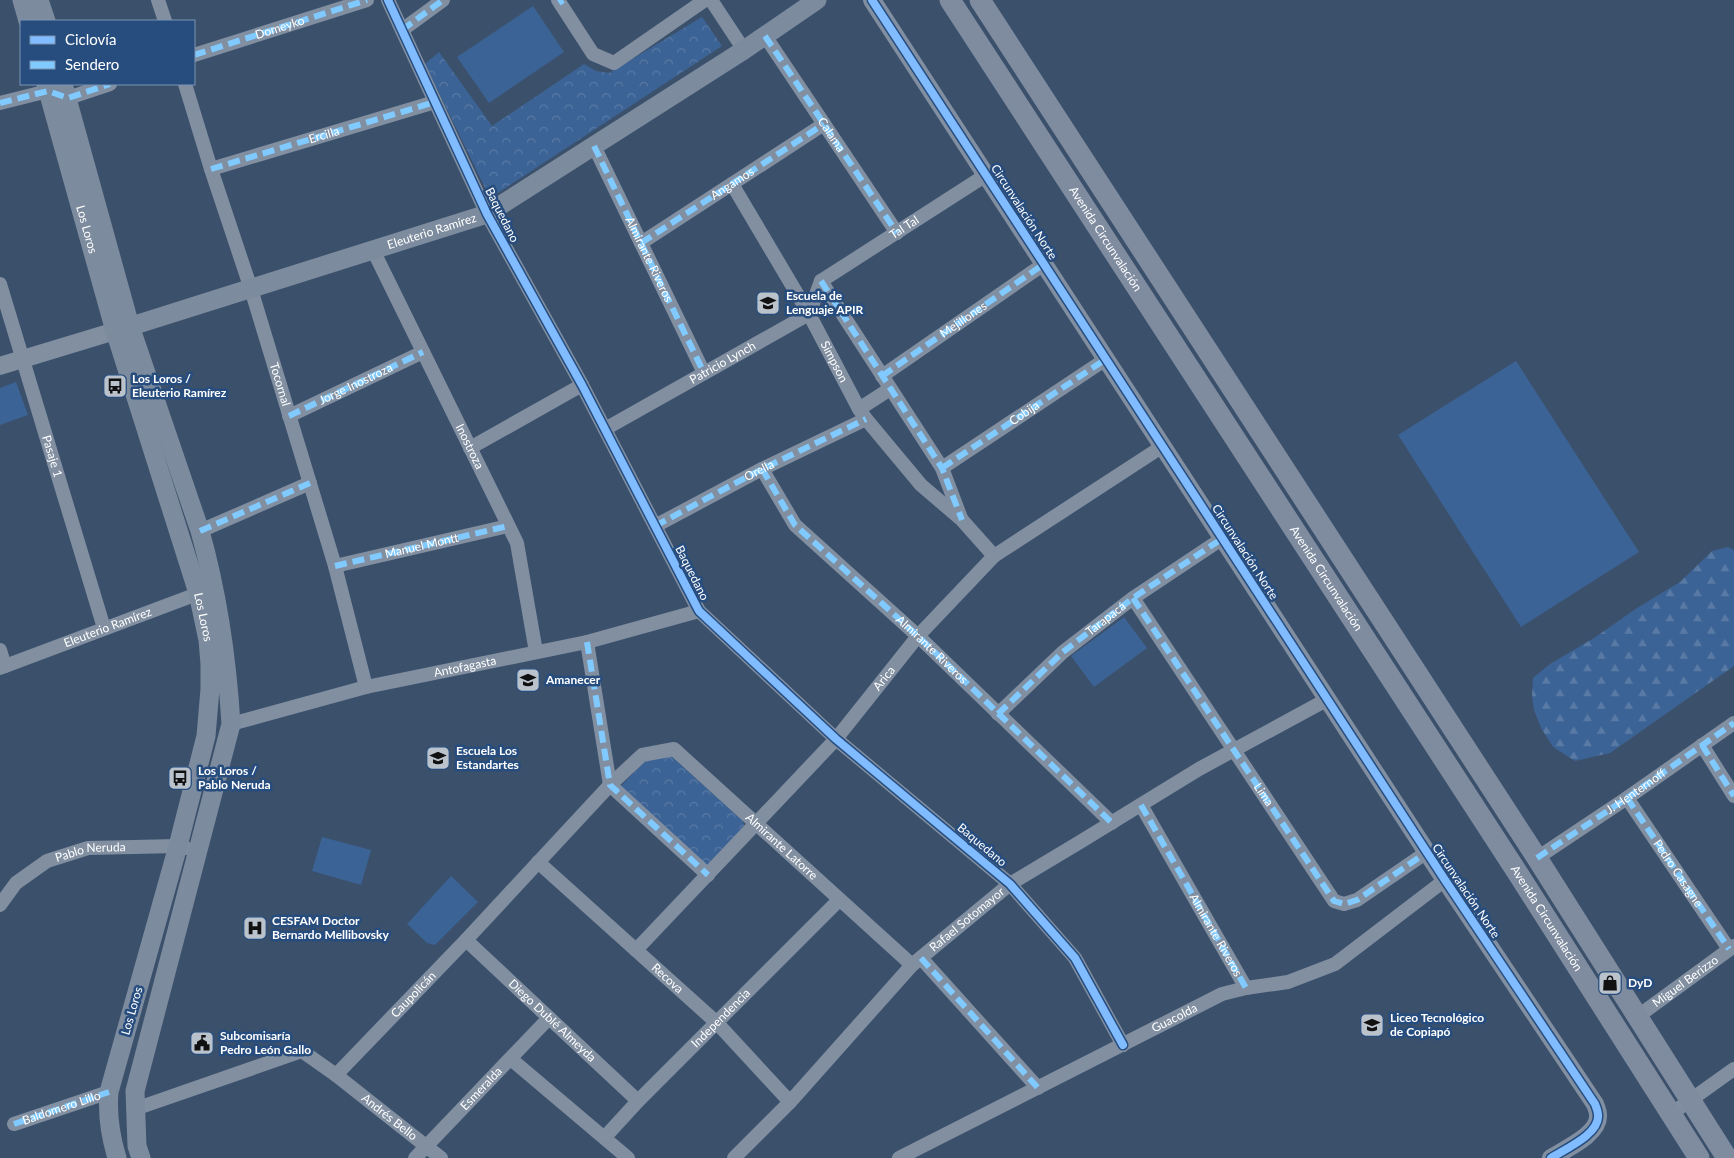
<svg xmlns="http://www.w3.org/2000/svg" width="1734" height="1158" font-family="Lato,sans-serif">
<style>
.grass{fill:#3c6395}
.forest{fill:url(#forest-firs)}
.park{fill:url(#park-crowns)}
.lines{fill:none;stroke-linecap:round;stroke-linejoin:round}
.minor{stroke:#818fa1;stroke-width:14}
.tertiary{stroke:#818fa1;stroke-width:18}
.secondary{stroke:#7c8b9d;stroke-width:19}
.primary{stroke:#7f8ca0;stroke-width:21}
.quiet{stroke:#80caff;stroke-width:6;stroke-dasharray:12 6;stroke-linecap:butt}
.cycleway-casing{stroke:#274d7f;stroke-width:11}
.cycleway{stroke:#80bcff;stroke-width:8}
.labels{text-anchor:middle;stroke-width:5;stroke-linejoin:round;paint-order:stroke}
.street-label{font-size:12px;fill:#fff;stroke:#274d7f}
.poi-label{font-size:12px;font-weight:bold;fill:#fff;stroke:#274d7f;text-anchor:start}
</style>
<defs>
<pattern id="forest-firs" width="22" height="20" patternUnits="userSpaceOnUse" patternTransform="scale(1.25)"><rect width="22" height="20" fill="#3c6395"/><path d="M5 1l3.5 6h-7zM16 11l3.5 6h-7z" fill="#597aa5"/></pattern>
<pattern id="park-crowns" width="20" height="18" patternUnits="userSpaceOnUse" patternTransform="scale(1.25)"><rect width="20" height="18" fill="#3c6395"/><path d="M2 6a3 3 0 1 1 6 0M12 15a3 3 0 1 1 6 0" fill="none" stroke="#597aa5"/></pattern>
</defs>
<rect width="100%" height="100%" fill="#3b506b"/>
<path class="grass" d="M533,6L564,52L489,103L457,57Z
M1516,361L1639,552L1521,627L1398,435Z
M16,382L28,415L0,425V388Z
M1124,617L1147,648L1094,687L1071,656Z
M322,837L371,850L361,885L312,871Z
M451,876L478,902L435,945L427,943L407,924Z"/>
<path class="forest" d="M1728,547L1734,550V666L1610,753L1575,761L1553,747L1541,728L1534,710L1532,696L1533,678L1550,664L1594,638L1637,608L1680,582L1712,551Z"/>
<path class="park" d="M702,17L722,46L490,198L425,64L439,52L492,126L584,64L596,71L609,73Z
M671,756L743,821L744,826L705,867L619,788L646,760Z"/>
<g class="lines">
<g class="minor">
<path d="M158,0L165,21"/>
<path d="M388,0L487,214L582,385L699,611L836,739L1010,884L1075,958L1123,1045"/>
<path d="M558,0L593,54L614,63L705,0"/>
<path d="M711,0L744,50"/>
<path d="M402,30L443,0"/>
<path d="M765,36L897,233"/>
<path d="M194,55L367,0"/>
<path id="s1" d="M185,84L211,169L251,289L335,566L366,687"/>
<path d="M0,103L48,91L68,98L110,84"/>
<path d="M594,146L704,373"/>
<path id="s2" d="M211,169L435,102"/>
<path id="s3" d="M732,184L809,314L859,409L866,419L921,485L962,520L994,556"/>
<path id="s4" d="M641,243L824,124"/>
<path id="s5" d="M373,250L517,543L536,652"/>
<path d="M821,281L942,468L961,518"/>
<path id="s6" d="M821,281L986,175"/>
<path id="s7" d="M0,284L104,628"/>
<path id="s8" d="M882,376L1044,264"/>
<path d="M859,409L890,389"/>
<path id="s9" d="M289,416L423,352"/>
<path id="s10" d="M605,429L809,314L821,281"/>
<path d="M470,448L582,385"/>
<path d="M942,468L1106,359"/>
<path id="s11" d="M762,469L795,525L918,636L1112,823"/>
<path d="M655,526L762,469L866,419"/>
<path d="M200,531L310,483"/>
<path d="M335,566L508,526"/>
<path d="M1133,598L1334,901L1344,904L1357,900L1427,852"/>
<path d="M587,642L610,785L708,875"/>
<path d="M0,650L5,666"/>
<path id="s12" d="M0,668L205,591"/>
<path d="M998,714L1063,652L1133,598L1223,538"/>
<path id="s13" d="M231,724L366,687L587,642L699,611"/>
<path d="M1702,745L1734,796"/>
<path id="s14" d="M1627,798L1729,949"/>
<path d="M1141,805L1246,988"/>
<path id="s15" d="M1537,858L1627,798L1734,723"/>
<path id="s16" d="M538,862L717,1023L790,1102"/>
<path id="s17" d="M0,905L16,883L47,861L88,848L178,846L186,848"/>
<path id="s18" d="M466,940L638,1101"/>
<path id="s19" d="M636,950L836,739L918,636L994,556L1163,446"/>
<path d="M921,958L1038,1088"/>
<path id="s20" d="M1637,1017L1734,946"/>
<path d="M511,1059L628,1158"/>
<path id="s21" d="M336,1075L441,1158"/>
<path id="s22" d="M135,1109L302,1051L336,1075L466,940L610,785L642,755L674,749L912,965"/>
<path d="M1671,1114L1734,1069"/>
<path d="M14,1124L109,1092"/>
<path id="s23" d="M605,1137L638,1101L839,900"/>
<path id="s24" d="M415,1158L549,1018"/>
<path id="s25" d="M734,1158L790,1102L912,965L1010,884L1080,842L1199,769L1328,699"/>
<path id="s26" d="M899,1158L1222,994L1246,988L1288,982L1335,964L1445,880"/>
</g>
<path class="tertiary" d="M872,0L1445,880L1595,1104C1596,1107 1598,1111 1598,1115C1600,1134 1565,1149 1551,1158
M0,366L115,331"/>
<g class="secondary">
<path d="M22,0L28,21"/>
<path d="M39,0L46,21"/>
<path id="s27" d="M46,84L115,331L198,593L208,640L210,664V689L206,736L178,846L109,1092C107,1116 110,1135 117,1158"/>
<path d="M63,84L130,326L200,531C218,595 227,658 231,724L135,1091L137,1146L141,1158"/>
<path id="s28" d="M119,330L487,214L744,50L817,0"/>
</g>
<g class="primary">
<path id="s29" d="M950,0L1517,872L1699,1158"/>
<path d="M980,0L1537,858L1727,1158"/>
</g>
<g class="quiet">
<path d="M559,3L563,0"/>
<path d="M402,30L443,0"/>
<path id="s30" d="M765,36L897,233"/>
<path id="s31" d="M194,55L367,0"/>
<path d="M0,103L48,91L68,98L110,84"/>
<path id="s32" d="M594,146L704,373"/>
<path d="M211,169L435,102"/>
<path d="M641,243L824,124"/>
<path d="M821,281L942,468L962,520"/>
<path d="M882,376L1044,264"/>
<path d="M289,416L423,352"/>
<path id="s33" d="M942,468L1106,359"/>
<path d="M762,469L795,525L918,636L1112,823"/>
<path id="s34" d="M655,526L762,469L866,419"/>
<path d="M200,531L310,483"/>
<path id="s35" d="M335,566L508,526"/>
<path id="s36" d="M1133,598L1334,901L1344,904L1357,900L1427,852"/>
<path d="M587,642L610,785L708,875"/>
<path id="s37" d="M998,714L1063,652L1133,598L1223,538"/>
<path d="M1702,745L1734,796"/>
<path d="M1627,798L1729,949"/>
<path id="s38" d="M1141,805L1246,988"/>
<path d="M1537,858L1627,798L1734,723"/>
<path d="M921,958L1038,1088"/>
<path id="s39" d="M14,1124L109,1092"/>
</g>
<g class="cycleway-casing">
<path id="cycleway" d="M388,0L487,214L582,385L699,611L836,739L1010,884L1075,958L1123,1045
M872,0L1445,880L1595,1104C1596,1107 1598,1111 1598,1115C1600,1134 1565,1149 1551,1158"/>
</g>
<use href="#cycleway" class="cycleway"/>
</g>
<defs>
<g id="school-square" transform="scale(1.25)"><rect x="-9" y="-9" width="18" height="18" rx="4" fill="#bac2cb" stroke="#274d7f"/><path d="M0-5L7-2L0 1L-7-2ZM-4 1L0 2.5L4 1V4Q0 6-4 4Z" fill="#111"/></g>
<g id="bus-square" transform="scale(1.25)"><rect x="-9" y="-9" width="18" height="18" rx="4" fill="#bac2cb" stroke="#274d7f"/><path d="M-5-6H5V4H4V6H2V4H-2V6H-4V4H-5ZM-3.5-4V0h7V-4ZM-3.5 1.2v1.5H-2V1.2ZM2 1.2v1.5H3.5V1.2Z" fill="#111"/></g>
<g id="hospital-square" transform="scale(1.25)"><rect x="-9" y="-9" width="18" height="18" rx="4" fill="#bac2cb" stroke="#274d7f"/><path d="M-5-5h3v3.5h4V-5h3V5h-3V1.5h-4V5h-3Z" fill="#111"/></g>
<g id="shop-square" transform="scale(1.25)"><rect x="-9" y="-9" width="18" height="18" rx="4" fill="#bac2cb" stroke="#274d7f"/><path d="M-5-2.5h2.3a2.7 3.5 0 0 1 5.4 0H5L5.5 6h-11ZM-1.5-2.5h3a1.5 2.3 0 0 0-3 0Z" fill="#111"/></g>
<g id="civic-square" transform="scale(1.25)"><rect x="-9" y="-9" width="18" height="18" rx="4" fill="#bac2cb" stroke="#274d7f"/><path d="M-.6-6.5H3V-4.5H.6V-3L4-1V1h2V6H-6V1h2V-1L-.6-3ZM-1.2 2.5V6h2.4V2.5Z" fill="#111"/></g>
</defs>
<g fill-rule="evenodd">
<use href="#school-square" x="768" y="303"/>
<use href="#bus-square" x="115" y="386"/>
<use href="#school-square" x="528" y="680"/>
<use href="#school-square" x="438" y="758"/>
<use href="#bus-square" x="180" y="778"/>
<use href="#hospital-square" x="255" y="928"/>
<use href="#shop-square" x="1610" y="983"/>
<use href="#school-square" x="1372" y="1025"/>
<use href="#civic-square" x="202" y="1043"/>
</g>
<g class="labels">
<g class="street-label">
<text dy="4" stroke="none"><textPath href="#s31" startOffset="90">Domeyko</textPath></text>
<text dy="4" stroke="none"><textPath href="#s2" startOffset="118">Ercilla</textPath></text>
<text dy="4" stroke="none"><textPath href="#s30" startOffset="119">Calama</textPath></text>
<text dy="4" stroke="none"><textPath href="#s4" startOffset="109">Angamos</textPath></text>
<text transform="translate(1024 212) rotate(57)" y="4">Circunvalación Norte</text>
<text transform="translate(502 215) rotate(63)" y="4">Baquedano</text>
<text dy="4" stroke="none"><textPath href="#s27" startOffset="151">Los Loros</textPath></text>
<text dy="4" stroke="none"><textPath href="#s6" startOffset="99">Tal Tal</textPath></text>
<text dy="4" stroke="none"><textPath href="#s28" startOffset="328">Eleuterio Ramírez</textPath></text>
<text dy="4" stroke="none"><textPath href="#s29" startOffset="285">Avenida Circunvalación</textPath></text>
<text dy="4" stroke="none"><textPath href="#s32" startOffset="126">Almirante Riveros</textPath></text>
<text dy="4" stroke="none"><textPath href="#s8" startOffset="99">Mejillones</textPath></text>
<text dy="4" stroke="none"><textPath href="#s3" startOffset="205">Simpson</textPath></text>
<text dy="4" stroke="none"><textPath href="#s10" startOffset="135">Patricio Lynch</textPath></text>
<text dy="4" stroke="none"><textPath href="#s1" startOffset="315">Tocornal</textPath></text>
<text dy="4" stroke="none"><textPath href="#s9" startOffset="74">Jorge Inostroza</textPath></text>
<text dy="4" stroke="none"><textPath href="#s33" startOffset="99">Cobija</textPath></text>
<text dy="4" stroke="none"><textPath href="#s5" startOffset="219">Inostroza</textPath></text>
<text dy="4" stroke="none"><textPath href="#s7" startOffset="180">Pasaje 1</textPath></text>
<text dy="4" stroke="none"><textPath href="#s34" startOffset="118">Orella</textPath></text>
<text dy="4" stroke="none"><textPath href="#s35" startOffset="89">Manuel Montt</textPath></text>
<text transform="translate(1245 552) rotate(57)" y="4">Circunvalación Norte</text>
<text transform="translate(692 573) rotate(63)" y="4">Baquedano</text>
<text dy="4" stroke="none"><textPath href="#s29" startOffset="690">Avenida Circunvalación</textPath></text>
<text dy="4" stroke="none"><textPath href="#s27" startOffset="556">Los Loros</textPath></text>
<text dy="4" stroke="none"><textPath href="#s37" startOffset="144">Tarapacá</textPath></text>
<text dy="4" stroke="none"><textPath href="#s12" startOffset="115">Eleuterio Ramírez</textPath></text>
<text dy="4" stroke="none"><textPath href="#s11" startOffset="250">Almirante Riveros</textPath></text>
<text dy="4" stroke="none"><textPath href="#s13" startOffset="241">Antofagasta</textPath></text>
<text dy="4" stroke="none"><textPath href="#s19" startOffset="368">Arica</textPath></text>
<text dy="4" stroke="none"><textPath href="#s15" startOffset="119">J. Henternoff</textPath></text>
<text dy="4" stroke="none"><textPath href="#s36" startOffset="236">Lima</textPath></text>
<text transform="translate(982 845) rotate(40)" y="4">Baquedano</text>
<text dy="4" stroke="none"><textPath href="#s22" startOffset="839">Almirante Latorre</textPath></text>
<text dy="4" stroke="none"><textPath href="#s17" startOffset="110">Pablo Neruda</textPath></text>
<text dy="4" stroke="none"><textPath href="#s14" startOffset="91">Pedro Casagne</textPath></text>
<text transform="translate(1466 891) rotate(56)" y="4">Circunvalación Norte</text>
<text dy="4" stroke="none"><textPath href="#s29" startOffset="1095">Avenida Circunvalación</textPath></text>
<text dy="4" stroke="none"><textPath href="#s25" startOffset="334">Rafael Sotomayor</textPath></text>
<text dy="4" stroke="none"><textPath href="#s38" startOffset="150">Almirante Riveros</textPath></text>
<text dy="4" stroke="none"><textPath href="#s16" startOffset="174">Recova</textPath></text>
<text dy="4" stroke="none"><textPath href="#s20" startOffset="60">Miguel Berizzo</textPath></text>
<text dy="4" stroke="none"><textPath href="#s22" startOffset="330">Caupolicán</textPath></text>
<text transform="translate(132 1011) rotate(-74)" y="4">Los Loros</text>
<text dy="4" stroke="none"><textPath href="#s23" startOffset="166">Independencia</textPath></text>
<text dy="4" stroke="none"><textPath href="#s26" startOffset="309">Guacolda</textPath></text>
<text dy="4" stroke="none"><textPath href="#s18" startOffset="118">Diego Dublé Almeyda</textPath></text>
<text dy="4" stroke="none"><textPath href="#s24" startOffset="96">Esmeralda</textPath></text>
<text dy="4" stroke="none"><textPath href="#s39" startOffset="50">Baldomero Lillo</textPath></text>
<text dy="4" stroke="none"><textPath href="#s21" startOffset="68">Andrés Bello</textPath></text>
</g>
<g class="poi-label">
<text x="786" y="300">Escuela de<tspan x="786" dy="14">Lenguaje APIR</tspan></text>
<text x="132" y="383">Los Loros /<tspan x="132" dy="14">Eleuterio Ramírez</tspan></text>
<text x="546" y="684">Amanecer</text>
<text x="456" y="755">Escuela Los<tspan x="456" dy="14">Estandartes</tspan></text>
<text x="198" y="775">Los Loros /<tspan x="198" dy="14">Pablo Neruda</tspan></text>
<text x="272" y="925">CESFAM Doctor<tspan x="272" dy="14">Bernardo Mellibovsky</tspan></text>
<text x="1628" y="987">DyD</text>
<text x="1390" y="1022">Liceo Tecnológico<tspan x="1390" dy="14">de Copiapó</tspan></text>
<text x="220" y="1040">Subcomisaría<tspan x="220" dy="14">Pedro León Gallo</tspan></text>
</g>
</g>
<rect x="20" y="20" width="175" height="65" fill="#274d7f" stroke="#7d94b2"/>
<rect x="30" y="36" width="25" height="8" fill="#80bcff" stroke="#7d94b2"/>
<text x="65" y="45" font-size="15" fill="#ffffff">Ciclovía</text>
<rect x="30" y="61" width="25" height="8" fill="#80caff" stroke="#7d94b2"/>
<text x="65" y="70" font-size="15" fill="#ffffff">Sendero</text>
</svg>
